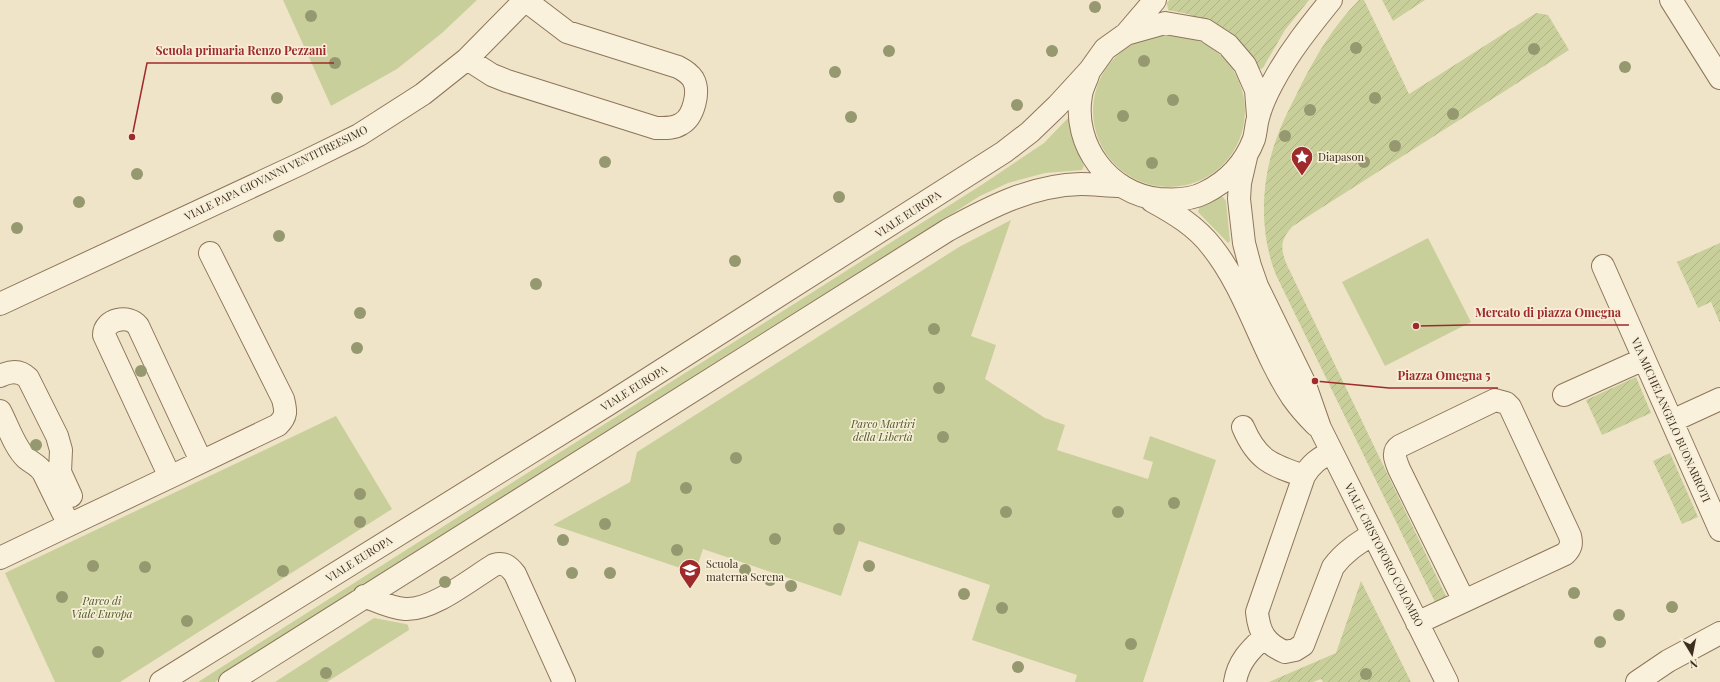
<svg xmlns="http://www.w3.org/2000/svg" width="1720" height="682" font-family="'Playfair Display',serif">
<style>
.green{fill:#c9cf9b}
.garden{fill:url(#garden-furrows)}
.lines{fill:none;stroke-linecap:round;stroke-linejoin:round}
.minor-casing{stroke:#8d765c;stroke-width:24}
.minor{stroke:#faf1dc;stroke-width:22}
.tree{fill:#96986f}
.labels{text-anchor:middle;stroke-width:3.5;stroke-linejoin:round;paint-order:stroke}
.poi-label{font-size:11px;fill:#3d2e20;stroke:#f7eed8;text-anchor:start}
.street-label{font-size:11px;fill:#3d2e20;stroke:#f7eed8}
.park-label{font-size:11px;font-style:italic;fill:#4d5a26;stroke:#f7eed8}
.leader{fill:none;stroke:#9e2a2b;stroke-width:1.5}
.callout-dot{fill:#9e2a2b;stroke:#f7eed8;stroke-width:1.5}
.callout-label{font-size:12px;text-anchor:middle;font-weight:bold;fill:#9e2a2b;stroke:#f7eed8;stroke-width:3.5;stroke-linejoin:round;paint-order:stroke}
</style>
<defs>
<pattern id="garden-furrows" width="10" height="10" patternUnits="userSpaceOnUse"><rect width="10" height="10" fill="#c9cf9b"/><path d="M-1 1l2-2M0 10L10 0M9 11l2-2" fill="none" stroke="#aeb285"/></pattern>
</defs>
<rect width="100%" height="100%" fill="#f0e4c8"/>
<path class="green" d="M283,0H477L442,33L397,69L331,106Z
M1093 111a76 76 0 1 1 152 0a76 76 0 1 1-152 0Z
M1070,116C1073,134 1076,150 1084,166L1082,170L1045,173L1008,183L980,196L215,682H198L983,184L1044,143Z
M1220,197H1223L1226,201L1230,241L1228,243L1198,212L1199,208Z
M1011,220L971,336L996,345L985,379L1045,418L1065,425L1057,450L1148,479L1153,462L1143,459L1150,436L1216,460L1143,682H1075L1077,675L972,640L990,585L859,541L841,596L703,549L695,573L553,525L630,482L637,452L959,247Z
M1428,238L1471,322L1385,366L1342,282Z
M336,416L392,509L120,682H55L5,573Z
M374,618L406,624L408,625L409,630L327,682H275Z"/>
<path class="garden" d="M1170,0H1309L1285,30L1264,66L1261,69L1257,68L1211,24L1188,14L1168,10L1167,3Z
M1359,0H1364L1409,94L1536,13L1548,15L1569,50L1293,226C1280,239 1280,249 1287,265L1446,596L1435,602L1276,275C1258,230 1261,176 1279,132C1285,116 1294,100 1301,85C1317,54 1334,25 1359,0Z
M1382,0H1425L1393,21Z
M1720,243V323L1711,302L1698,308L1677,262Z
M1636,377L1651,413L1602,435L1586,400Z
M1670,453L1698,517L1682,524L1653,461Z
M1361,581L1411,682H1323L1321,679L1313,682H1269L1336,653Z"/>
<g class="lines">
<g class="minor-casing">
<path id="minor" d="M1671,0L1720,78
M1126,34L1165,23L1205,30L1228,45L1245,65L1256,90L1258,116
M467,59L492,75L507,81L656,128C665,128 673,129 681,124C694,117 700,91 693,79C689,73 684,70 678,67L567,32L525,0
M1088,75C1086,81 1082,88 1081,95C1072,145 1109,194 1159,199C1173,200 1191,200 1204,193C1227,182 1245,163 1254,139C1256,132 1256,125 1258,118C1261,106 1267,93 1273,82C1289,52 1310,26 1331,0
M1246,157L1240,183L1239,199L1244,243L1250,266L1257,286L1304,382L1320,428L1447,682
M1152,201C1174,213 1196,226 1212,247C1247,291 1261,350 1292,397C1299,407 1307,416 1316,425
M1603,266L1720,530
M0,304L300,164L359,135L423,94L467,59L525,0
M0,376C10,371 20,370 28,378L57,436L61,450L60,472L71,496
M1564,395L1644,359
M0,411C7,424 15,448 26,458C32,463 38,465 43,472L69,525L0,558
M1672,421L1720,399
M1243,427C1257,460 1271,465 1304,476
M1332,452C1319,458 1311,464 1304,476L1257,612C1259,633 1266,644 1285,652L1295,650L1303,645L1333,567C1344,552 1357,544 1373,534
M170,477L278,425C287,416 286,411 283,399L210,253
M69,525L170,477L104,335C104,319 129,314 138,326L201,461
M364,596C377,601 391,608 405,609C432,611 471,579 494,565C504,562 509,566 515,574L564,682
M1417,623L1565,554C1571,548 1572,544 1570,536L1510,407L1506,403L1495,400L1400,446C1391,452 1396,461 1399,469L1464,601
M161,682L607,405L1004,152L1030,132L1057,106L1090,70L1105,49L1126,34L1155,0
M230,682L948,230C990,207 1032,185 1081,184C1094,184 1108,186 1121,186
M1235,682C1238,662 1250,650 1264,637
M1637,682L1668,661L1720,633"/>
</g>
<use href="#minor" class="minor"/>
</g>
<g class="tree">
<circle cx="1095" cy="7" r="6"/>
<circle cx="311" cy="16" r="6"/>
<circle cx="1356" cy="48" r="6"/>
<circle cx="1534" cy="49" r="6"/>
<circle cx="889" cy="51" r="6"/>
<circle cx="1052" cy="51" r="6"/>
<circle cx="1144" cy="61" r="6"/>
<circle cx="335" cy="63" r="6"/>
<circle cx="1625" cy="67" r="6"/>
<circle cx="835" cy="72" r="6"/>
<circle cx="277" cy="98" r="6"/>
<circle cx="1375" cy="98" r="6"/>
<circle cx="1173" cy="100" r="6"/>
<circle cx="1017" cy="105" r="6"/>
<circle cx="1310" cy="110" r="6"/>
<circle cx="1453" cy="114" r="6"/>
<circle cx="1123" cy="116" r="6"/>
<circle cx="851" cy="117" r="6"/>
<circle cx="1285" cy="136" r="6"/>
<circle cx="1395" cy="146" r="6"/>
<circle cx="605" cy="162" r="6"/>
<circle cx="1364" cy="162" r="6"/>
<circle cx="1152" cy="163" r="6"/>
<circle cx="137" cy="174" r="6"/>
<circle cx="839" cy="197" r="6"/>
<circle cx="79" cy="202" r="6"/>
<circle cx="17" cy="228" r="6"/>
<circle cx="279" cy="236" r="6"/>
<circle cx="735" cy="261" r="6"/>
<circle cx="536" cy="284" r="6"/>
<circle cx="360" cy="313" r="6"/>
<circle cx="934" cy="329" r="6"/>
<circle cx="357" cy="348" r="6"/>
<circle cx="141" cy="371" r="6"/>
<circle cx="939" cy="388" r="6"/>
<circle cx="943" cy="437" r="6"/>
<circle cx="36" cy="445" r="6"/>
<circle cx="736" cy="458" r="6"/>
<circle cx="686" cy="488" r="6"/>
<circle cx="360" cy="494" r="6"/>
<circle cx="1174" cy="503" r="6"/>
<circle cx="1006" cy="512" r="6"/>
<circle cx="1118" cy="512" r="6"/>
<circle cx="360" cy="522" r="6"/>
<circle cx="605" cy="524" r="6"/>
<circle cx="839" cy="529" r="6"/>
<circle cx="775" cy="539" r="6"/>
<circle cx="563" cy="540" r="6"/>
<circle cx="677" cy="550" r="6"/>
<circle cx="93" cy="566" r="6"/>
<circle cx="869" cy="566" r="6"/>
<circle cx="145" cy="567" r="6"/>
<circle cx="745" cy="570" r="6"/>
<circle cx="283" cy="571" r="6"/>
<circle cx="572" cy="573" r="6"/>
<circle cx="610" cy="573" r="6"/>
<circle cx="770" cy="580" r="6"/>
<circle cx="445" cy="582" r="6"/>
<circle cx="791" cy="586" r="6"/>
<circle cx="1574" cy="593" r="6"/>
<circle cx="964" cy="594" r="6"/>
<circle cx="62" cy="597" r="6"/>
<circle cx="1672" cy="607" r="6"/>
<circle cx="1002" cy="608" r="6"/>
<circle cx="1619" cy="615" r="6"/>
<circle cx="187" cy="621" r="6"/>
<circle cx="1600" cy="642" r="6"/>
<circle cx="1131" cy="644" r="6"/>
<circle cx="98" cy="652" r="6"/>
<circle cx="1018" cy="667" r="6"/>
<circle cx="326" cy="673" r="6"/>
<circle cx="1366" cy="674" r="6"/>
</g>
<defs>
<g id="sight-pin" transform="scale(1.15)"><path d="M0 17L-7.5 6A9.5 9.5 0 1 1 7.5 6Z" fill="#9e2a2b" stroke="#f7eed8"/><path d="M0-6L1.8-2.2L6-1.7L2.9 1.2L3.7 5.4L0 3.3L-3.7 5.4L-2.9 1.2L-6-1.7L-1.8-2.2Z" fill="#fff"/></g>
<g id="school-pin" transform="scale(1.15)"><path d="M0 17L-7.5 6A9.5 9.5 0 1 1 7.5 6Z" fill="#9e2a2b" stroke="#f7eed8"/><path d="M0-5L7-2L0 1L-7-2ZM-4 1L0 2.5L4 1V4Q0 6-4 4Z" fill="#fff"/></g>
</defs>
<g fill-rule="evenodd">
<use href="#sight-pin" x="1302" y="157"/>
<use href="#school-pin" x="690" y="570"/>
</g>
<g class="labels">
<g class="poi-label">
<text x="1318" y="161">Diapason</text>
<text x="706" y="568">Scuola<tspan x="706" dy="13">materna Serena</tspan></text>
</g>
<g class="street-label">
<text transform="translate(276 173) rotate(-26)" y="4">VIALE PAPA GIOVANNI VENTITREESIMO</text>
<text transform="translate(908 214) rotate(-33)" y="4">VIALE EUROPA</text>
<text transform="translate(634 388) rotate(-32)" y="4">VIALE EUROPA</text>
<text transform="translate(1671 420) rotate(66)" y="4">VIA MICHELANGELO BUONARROTI</text>
<text transform="translate(1384 555) rotate(63)" y="4">VIALE CRISTOFORO COLOMBO</text>
<text transform="translate(359 559) rotate(-32)" y="4">VIALE EUROPA</text>
</g>
<g class="park-label">
<text x="883" y="428">Parco Martiri<tspan x="883" dy="13">della Libertà</tspan></text>
<text x="102" y="605">Parco di<tspan x="102" dy="13">Viale Europa</tspan></text>
</g>
</g>
<path class="leader" d="M132 137L147 63H334M1416 326L1467 325H1629M1315 381L1389 388H1498"/>
<g class="callout-dot">
<circle cx="132" cy="137" r="4"/>
<circle cx="1416" cy="326" r="4"/>
<circle cx="1315" cy="381" r="4"/>
</g>
<g class="callout-label">
<text x="241" y="55">Scuola primaria Renzo Pezzani</text>
<text x="1548" y="317">Mercato di piazza Omegna</text>
<text x="1444" y="380">Piazza Omegna 5</text>
</g>
<g transform="translate(1692 654) rotate(170)" stroke="#f7eed8" stroke-width="3" paint-order="stroke">
<path d="M0-3L7 15L0 10L-7 15Z" fill="#3d2e20"/>
<text y="-6" font-size="11" font-weight="bold" text-anchor="middle" fill="#3d2e20">N</text>
</g>
</svg>
